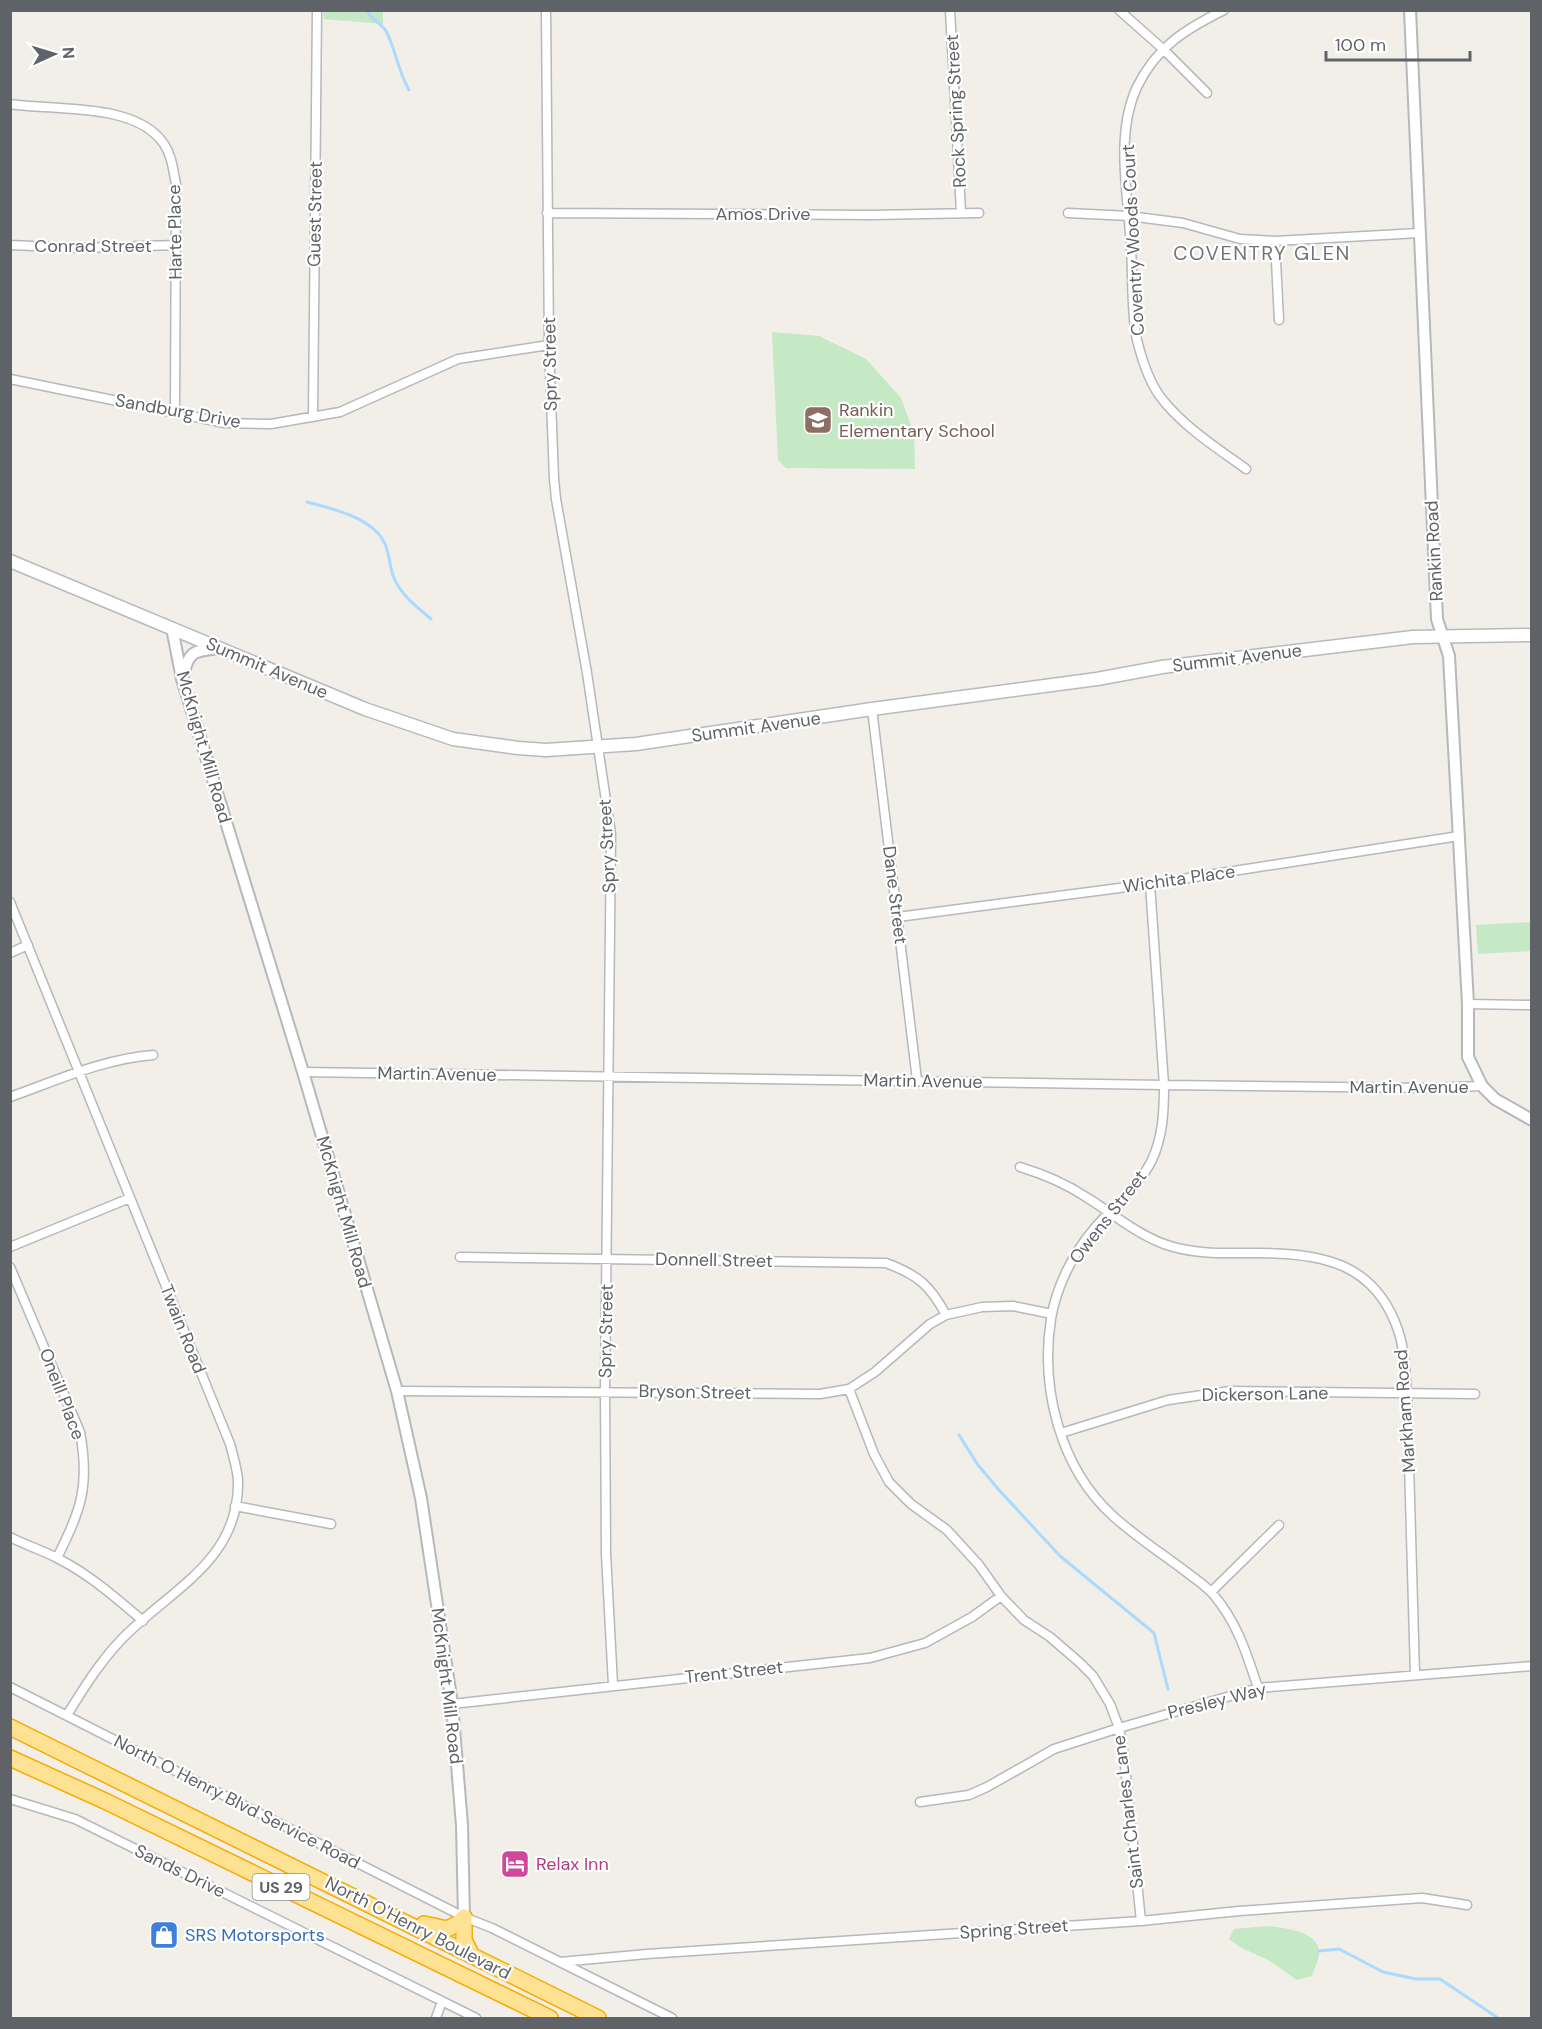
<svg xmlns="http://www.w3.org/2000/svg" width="1542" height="2029" font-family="'DM Sans',sans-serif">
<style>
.green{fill:#c5e8c5}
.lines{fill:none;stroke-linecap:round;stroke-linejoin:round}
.stream{stroke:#aadaff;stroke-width:3}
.minor-casing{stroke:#b5b8bc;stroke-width:11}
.tertiary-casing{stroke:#b5b8bc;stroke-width:14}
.secondary-casing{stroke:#b6babf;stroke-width:15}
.motorway-casing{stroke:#f9ab00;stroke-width:18}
.minor{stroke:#fff;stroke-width:8}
.tertiary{stroke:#fff;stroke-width:10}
.secondary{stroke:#fff;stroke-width:12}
.motorway{stroke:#fde293;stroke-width:15}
.labels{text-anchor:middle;stroke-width:4.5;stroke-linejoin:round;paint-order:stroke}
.shield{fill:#fff;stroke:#8f9295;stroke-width:1.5}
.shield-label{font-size:16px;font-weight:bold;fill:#5f6368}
.street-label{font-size:18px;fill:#5f6368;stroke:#fff}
.education-label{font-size:18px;fill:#785e54;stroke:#fff;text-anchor:start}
.hotel-label{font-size:18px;fill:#b23c85;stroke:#fff;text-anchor:start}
.shop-label{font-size:18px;fill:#366cbe;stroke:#fff;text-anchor:start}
.neighbourhood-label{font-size:20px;letter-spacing:1.5px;fill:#70757a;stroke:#fff}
</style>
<rect width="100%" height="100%" fill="#f1efe8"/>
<path class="green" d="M323,11H383V24L324,19Z
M772,332L819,336L866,359L901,398L914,434L915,469L786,468L778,460Z
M1531,922V951L1478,954L1476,925Z
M1268,1926C1283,1928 1320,1931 1319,1953C1319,1960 1314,1969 1312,1976L1297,1980L1270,1961L1240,1947L1229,1939L1234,1929Z"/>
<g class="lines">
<path class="stream" d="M366,10C372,20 383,25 386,31C396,50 398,71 409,90
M307,502C331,508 372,518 384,542C390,553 389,566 394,578C401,595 417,607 431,619
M959,1435L978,1465L999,1490L1060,1556L1154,1633L1168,1689
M1319,1951L1339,1949L1383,1972L1416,1979H1440L1498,2018"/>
<g class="minor-casing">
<path id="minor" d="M546,10L549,345L554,479L556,499L587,673L611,834L605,1391L606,1554L613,1685
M950,10L961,212
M1119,10L1163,49L1207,93
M1224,10C1186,29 1157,46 1137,87C1114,136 1129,198 1131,249C1133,278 1131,313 1137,340C1142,360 1149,383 1162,399C1184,427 1217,448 1246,469
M10,104C55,111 136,102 164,144C172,156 173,170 176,184L175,413
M547,213L871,215L979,213
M1068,213L1129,216L1183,223L1240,239L1275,241L1419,233
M1275,241L1279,320
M10,245L80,248L177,245
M10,379L225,423L271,424L340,412L458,359L549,345
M313,417L317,10
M872,709L917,1080
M1150,884L1164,1085C1164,1111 1163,1136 1152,1160C1138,1188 1113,1206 1093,1230C1073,1254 1056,1287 1051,1319C1040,1388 1060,1468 1113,1516C1135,1536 1161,1553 1185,1571C1194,1578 1205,1585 1213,1594C1238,1624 1246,1652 1258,1688
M10,902L230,1444C233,1455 237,1468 238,1480C240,1556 178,1586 130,1631C104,1655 85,1686 67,1715
M898,917L1150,884L1459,836
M10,953L28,945
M1468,1004L1532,1005
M303,1072L1164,1085L1429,1088L1482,1086
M10,1097C58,1080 103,1059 153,1055
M1020,1167C1043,1174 1065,1183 1086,1197C1112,1213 1135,1233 1164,1244C1194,1255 1227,1253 1259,1253C1322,1253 1375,1263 1398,1330C1405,1350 1405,1372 1407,1393L1415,1675
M10,1247L130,1198
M460,1257L886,1263C918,1275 930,1285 946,1315
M10,1267L80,1432C90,1487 81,1509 57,1558
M849,1389L874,1454L889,1482L911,1504L947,1530L979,1565L1001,1596L1024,1620L1050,1637L1079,1662L1093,1676L1110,1704L1119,1728L1124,1756L1141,1921
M397,1391L820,1394L849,1389L875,1372L930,1324L946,1315L982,1307L1013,1306L1052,1314
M1061,1433L1168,1400L1230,1391L1475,1394
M235,1506L331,1524
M10,1537C25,1545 42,1550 57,1558C89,1574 116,1598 143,1621
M1211,1592L1279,1525
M10,1687L464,1917L492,1928L672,2018
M452,1704L870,1658L925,1643L972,1617L1001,1596
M10,1799L75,1819L476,2018
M920,1802L969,1795L987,1787L1054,1749L1119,1728L1258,1688L1532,1666
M560,1962L647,1954L1141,1921L1239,1911L1422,1898L1467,1905
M436,2018L442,2001"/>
</g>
<g class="tertiary-casing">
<path id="tertiary" d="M1410,10L1437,619L1449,656L1468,1004V1057L1482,1086L1495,1099L1532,1120
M172,628L182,679L303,1072L397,1391L421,1498L452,1704L462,1825L464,1917
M183,676C189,650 194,651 219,648"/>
</g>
<g class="secondary-casing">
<path id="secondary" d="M10,561L365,709L453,739L518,748L546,750L636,744L872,709L1097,679L1162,667L1413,637L1532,635"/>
</g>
<g class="motorway-casing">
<path id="motorway" d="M10,1727L598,2018
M10,1758L105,1801L550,2018
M464,1917V1940L472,1956
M424,1924L447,1929L459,1923L464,1917"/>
</g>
<use href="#minor" class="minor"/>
<use href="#tertiary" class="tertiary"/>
<use href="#secondary" class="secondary"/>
<use href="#motorway" class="motorway"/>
</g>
<defs>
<g id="school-square" transform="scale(1.5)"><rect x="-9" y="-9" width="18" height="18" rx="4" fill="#8d6e63" stroke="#fff"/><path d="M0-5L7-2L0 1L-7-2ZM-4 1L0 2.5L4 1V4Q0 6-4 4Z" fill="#fff"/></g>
<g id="hotel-square" transform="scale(1.5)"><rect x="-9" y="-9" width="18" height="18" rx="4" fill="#d1479c" stroke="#fff"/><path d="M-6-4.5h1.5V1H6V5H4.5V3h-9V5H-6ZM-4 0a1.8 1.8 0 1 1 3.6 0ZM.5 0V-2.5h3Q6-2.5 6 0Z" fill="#fff"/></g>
<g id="shop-square" transform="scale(1.5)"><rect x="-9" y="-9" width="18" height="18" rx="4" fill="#3f7fe0" stroke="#fff"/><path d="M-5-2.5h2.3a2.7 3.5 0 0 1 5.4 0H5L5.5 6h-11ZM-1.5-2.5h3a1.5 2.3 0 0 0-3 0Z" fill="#fff"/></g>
</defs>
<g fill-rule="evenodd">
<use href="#school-square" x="818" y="420"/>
<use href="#hotel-square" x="515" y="1864"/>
<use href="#shop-square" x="164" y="1935"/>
</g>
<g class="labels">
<rect class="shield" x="252.5" y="1874" width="57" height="26" rx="4.5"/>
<g class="shield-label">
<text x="281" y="1893">US 29</text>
</g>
<g class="street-label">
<text transform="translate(956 111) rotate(-93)" y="6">Rock Spring Street</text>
<text transform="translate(315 214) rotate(-89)" y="6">Guest Street</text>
<text x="763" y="220">Amos Drive</text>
<text transform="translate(175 232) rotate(-91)" y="6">Harte Place</text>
<text transform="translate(1133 240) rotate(-93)" y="6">Coventry Woods Court</text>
<text x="93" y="252">Conrad Street</text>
<text transform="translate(550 364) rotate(-91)" y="6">Spry Street</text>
<text transform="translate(178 411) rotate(10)" y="6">Sandburg Drive</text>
<text transform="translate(1434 551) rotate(-93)" y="6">Rankin Road</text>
<text transform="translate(1237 658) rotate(-7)" y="6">Summit Avenue</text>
<text transform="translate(267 668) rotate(23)" y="6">Summit Avenue</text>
<text transform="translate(756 727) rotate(-8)" y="6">Summit Avenue</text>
<text transform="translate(204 747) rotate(74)" y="6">McKnight Mill Road</text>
<text transform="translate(607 846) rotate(-93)" y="6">Spry Street</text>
<text transform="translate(1179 879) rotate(-8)" y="6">Wichita Place</text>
<text transform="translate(895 895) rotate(83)" y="6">Dane Street</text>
<text transform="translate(437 1074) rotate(1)" y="6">Martin Avenue</text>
<text transform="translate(923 1081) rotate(1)" y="6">Martin Avenue</text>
<text x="1409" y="1093">Martin Avenue</text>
<text transform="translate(344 1212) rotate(74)" y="6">McKnight Mill Road</text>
<text transform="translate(1108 1217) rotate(-52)" y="6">Owens Street</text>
<text transform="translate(714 1260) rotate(1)" y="6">Donnell Street</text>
<text transform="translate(183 1329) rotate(68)" y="6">Twain Road</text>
<text transform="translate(606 1331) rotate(-89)" y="6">Spry Street</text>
<text transform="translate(695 1392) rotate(1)" y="6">Bryson Street</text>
<text transform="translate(62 1394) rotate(69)" y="6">Oneill Place</text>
<text transform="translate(1265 1394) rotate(-1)" y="6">Dickerson Lane</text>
<text transform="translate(1405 1411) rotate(-94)" y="6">Markham Road</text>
<text transform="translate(734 1672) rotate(-6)" y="6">Trent Street</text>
<text transform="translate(447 1686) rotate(83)" y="6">McKnight Mill Road</text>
<text transform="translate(1217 1701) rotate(-14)" y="6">Presley Way</text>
<text transform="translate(237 1802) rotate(27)" y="6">North O Henry Blvd Service Road</text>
<text transform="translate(1128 1812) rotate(-97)" y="6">Saint Charles Lane</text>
<text transform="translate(180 1871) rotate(26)" y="6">Sands Drive</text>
<text transform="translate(418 1928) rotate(27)" y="6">North O'Henry Boulevard</text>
<text transform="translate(1014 1929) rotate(-4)" y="6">Spring Street</text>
</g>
<g class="education-label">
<text x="839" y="416">Rankin<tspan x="839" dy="21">Elementary School</tspan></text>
</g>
<g class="hotel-label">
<text x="536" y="1870">Relax Inn</text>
</g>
<g class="shop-label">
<text x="185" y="1941">SRS Motorsports</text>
</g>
<g class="neighbourhood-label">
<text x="1262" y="260">COVENTRY GLEN</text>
</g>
</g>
<rect width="1542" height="2029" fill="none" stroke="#5f6368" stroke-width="24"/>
<g transform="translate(54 54) rotate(86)" stroke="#ffffff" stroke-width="4.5" paint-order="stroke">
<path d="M0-4.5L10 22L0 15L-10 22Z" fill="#5f6368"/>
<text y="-9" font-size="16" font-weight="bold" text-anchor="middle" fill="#5f6368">N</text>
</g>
<path d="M1326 51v9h144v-9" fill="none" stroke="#5f6368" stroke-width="3"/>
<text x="1335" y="51" font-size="18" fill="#5f6368" stroke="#ffffff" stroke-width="4.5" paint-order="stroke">100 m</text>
</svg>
